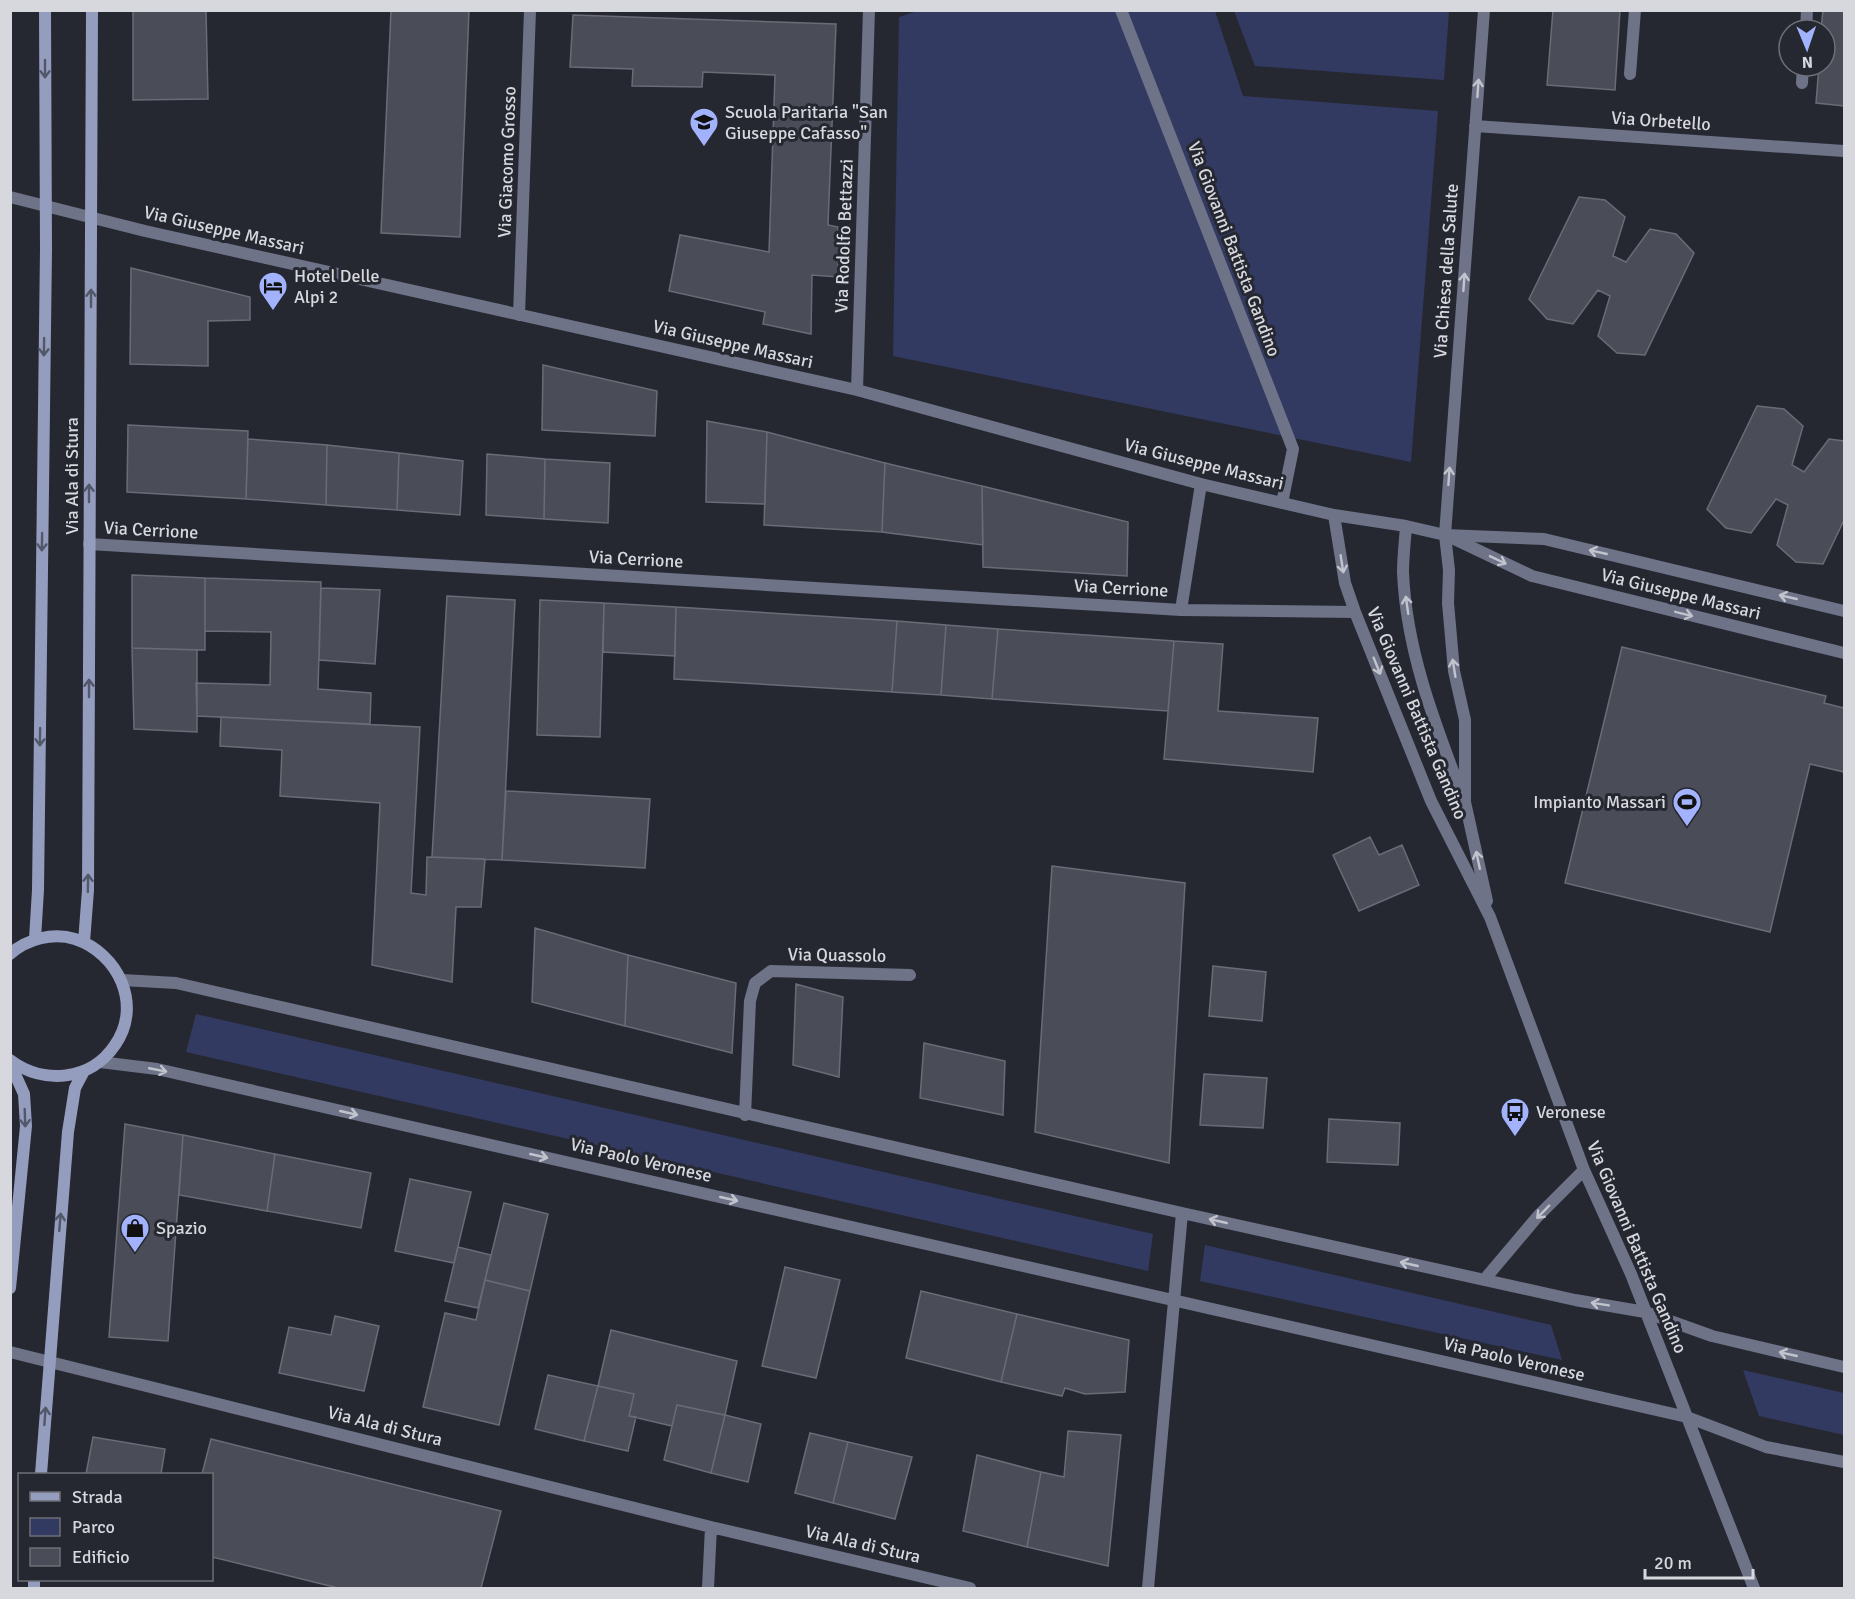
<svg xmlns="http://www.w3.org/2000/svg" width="1855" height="1599" font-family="Signika,sans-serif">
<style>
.green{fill:#323a61}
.building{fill:#4a4d57;stroke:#696c77;stroke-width:1.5}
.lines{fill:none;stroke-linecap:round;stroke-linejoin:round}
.lane{stroke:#6e7388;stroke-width:12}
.street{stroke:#6e7388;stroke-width:12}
.secondary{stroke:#959dbf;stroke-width:12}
.oneway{stroke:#52576a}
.oneway2{stroke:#c2c4cd}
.labels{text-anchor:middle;stroke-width:6;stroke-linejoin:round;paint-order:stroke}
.poi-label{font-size:18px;fill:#d7d8de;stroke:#262831;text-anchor:start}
.street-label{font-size:18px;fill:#d7d8de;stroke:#262831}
</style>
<rect width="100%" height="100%" fill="#262831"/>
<path class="green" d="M921,10L1215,11L1243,96L1438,111L1411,462L893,356L899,17Z
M1234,11H1449L1444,80L1255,66Z
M196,1014L1153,1234L1148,1271L186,1052Z
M1205,1245L1551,1325L1562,1360L1200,1281Z
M1743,1370L1844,1393V1435L1759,1416Z"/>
<path class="building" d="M133,10H206L208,99L133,100Z
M391,10H469L460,237L381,233Z
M1553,10H1620L1615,90L1547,85Z
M1823,10H1844V106L1816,103L1819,66H1825V30H1821Z
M573,15L836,24L828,225L838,227V277L812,275L811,334L763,324L765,312L669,291L680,235L769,252L775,75L703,72L702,87L632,86L633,69L570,67Z
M1579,197L1605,200L1625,217L1613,256L1626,262L1650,229L1676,234L1694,253L1645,355L1617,353L1598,336L1610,296L1598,290L1573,324L1547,319L1529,299Z
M131,268L250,297V320L208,321V366L130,364Z
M543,365L657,391L655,436L542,430Z
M1757,406L1784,409L1803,426L1792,465L1804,472L1829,439L1844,441V520L1823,564L1796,562L1777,545L1788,505L1776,499L1751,533L1726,528L1707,509Z
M707,421L767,432L765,504L706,502Z
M128,425L248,431L246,499L127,492Z
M767,432L885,463L882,532L764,525Z
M248,439L327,445L326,505L246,499Z
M327,445L399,453L397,510L326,505Z
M399,453L463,461L460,515L397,510Z
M487,454L545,459L544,519L486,515Z
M545,459L610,463L608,523L544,519Z
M885,463L982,486L983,545L882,532Z
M982,486L1128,522L1127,576L983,567Z
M132,575L205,578V650L132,648Z
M205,578L321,582L318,689L371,693L370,724L197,716L196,683L270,685L271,632L205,631Z
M321,588L380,590L375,664L319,660Z
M447,596L515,600L502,860L432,857Z
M540,600L604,603L600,737L537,735Z
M604,603L676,607L675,656L603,652Z
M676,607L897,621L892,692L674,679Z
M897,621L946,625L941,695L892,692Z
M946,625L998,629L992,699L941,695Z
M998,629L1174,641L1168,711L992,699Z
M1174,641L1223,644L1218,711L1318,718L1313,772L1164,759Z
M1622,647L1826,696L1824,703L1844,708V772L1810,764L1770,932L1565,883Z
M132,648L197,650V732L134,729Z
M221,717L420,727L411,893L426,895L427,857L485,859L481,907H456L452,982L372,965L380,803L280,796L282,750L220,746Z
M506,791L650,799L645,868L502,860Z
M1370,837L1379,855L1402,845L1419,885L1359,911L1333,855Z
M1052,866L1185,883L1169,1163L1035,1132Z
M535,928L628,955L625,1026L532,1002Z
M628,955L736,983L732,1053L625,1026Z
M1213,966L1266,972L1262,1021L1209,1016Z
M796,984L843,997L839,1077L793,1065Z
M924,1043L1005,1061L1003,1115L920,1098Z
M1204,1074L1267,1078L1263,1128L1200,1125Z
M1329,1119L1400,1123L1398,1165L1327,1162Z
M125,1124L183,1135L168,1341L109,1337Z
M183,1135L275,1154L267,1211L179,1195Z
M275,1154L371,1173L361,1228L267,1211Z
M410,1179L471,1192L454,1263L395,1251Z
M504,1203L548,1214L530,1291L485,1280Z
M458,1247L491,1255L478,1308L445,1301Z
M785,1267L840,1280L816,1378L762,1366Z
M485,1280L530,1291L499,1425L423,1407L445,1313L476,1320Z
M921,1291L1017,1314L1001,1382L906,1358Z
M1017,1314L1129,1340L1125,1392L1085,1394L1065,1388L1062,1396L1001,1382Z
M335,1316L379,1326L364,1391L279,1373L289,1327L331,1335Z
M611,1330L737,1361L725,1415L677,1405L672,1426L629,1416L634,1394L598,1386Z
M548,1375L598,1386L584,1441L535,1429Z
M598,1386L634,1394L629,1416L636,1417L628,1451L584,1441Z
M677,1405L725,1415L711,1473L664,1460Z
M725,1415L761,1424L748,1482L711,1473Z
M1068,1431L1121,1435L1108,1566L1027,1547L1041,1472L1064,1477Z
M810,1433L848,1442L833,1503L795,1493Z
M93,1437L165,1449L161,1474H86Z
M211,1439L501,1511L481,1588H338L212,1557V1474H202Z
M848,1442L912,1457L895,1519L833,1503Z
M977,1455L1041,1472L1027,1547L963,1531Z"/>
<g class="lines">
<path class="lane" d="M1806,30L1807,10
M1630,74L1635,10
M1802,83L1803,66
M1446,535L1532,576L1844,653
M745,1115L750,1001L755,983L771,971L910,975"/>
<path class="street" d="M1121,10L1293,449L1282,503
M1484,10L1445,535L1449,570L1448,603L1454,671L1465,720V802L1487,901
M1475,126L1844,151
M10,197L145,231L857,390L1201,484L1334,515L1406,526L1445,535L1544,539L1844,611
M519,315L530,10
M857,390L869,10
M1334,515L1345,583L1355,612L1431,801L1490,917L1584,1170L1631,1274L1754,1588
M1406,526C1405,541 1403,557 1403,572C1406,650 1435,724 1462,795
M89,544L1181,610L1355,612
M1181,610L1201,484
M122,980L176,983L1182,1213L1575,1300L1645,1312L1712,1336L1844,1367
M100,1062L157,1069L1687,1417L1766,1447L1844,1462
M1484,1280L1538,1216L1584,1170
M10,1352L711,1527L970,1588
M708,1588L711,1527
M1148,1588L1182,1213"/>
<path class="secondary" d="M35,939L38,890L46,249L45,10
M84,942L88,890L92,10
M10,954C27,939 53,932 75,939C118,953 143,1005 115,1045C91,1081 43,1085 10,1060
M10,1063L24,1094L26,1126L10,1288
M41,1474L68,1132L75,1088L84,1071
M34,1588V1580"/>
</g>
<defs><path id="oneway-shaft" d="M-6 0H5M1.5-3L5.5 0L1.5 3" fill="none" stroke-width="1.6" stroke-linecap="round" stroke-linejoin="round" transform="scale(1.5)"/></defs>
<g class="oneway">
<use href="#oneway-shaft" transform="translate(45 69) rotate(90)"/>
<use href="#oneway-shaft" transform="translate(91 298) rotate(-90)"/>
<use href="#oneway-shaft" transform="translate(44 347) rotate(91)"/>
<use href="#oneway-shaft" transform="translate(89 493) rotate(-90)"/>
<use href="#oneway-shaft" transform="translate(42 542) rotate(91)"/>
<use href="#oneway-shaft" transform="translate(89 688) rotate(-90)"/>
<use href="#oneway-shaft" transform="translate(40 737) rotate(91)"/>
<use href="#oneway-shaft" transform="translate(88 883) rotate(-89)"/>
<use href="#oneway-shaft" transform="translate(25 1118) rotate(88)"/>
<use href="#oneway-shaft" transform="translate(60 1222) rotate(-85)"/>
<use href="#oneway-shaft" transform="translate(45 1416) rotate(-86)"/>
</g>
<g class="oneway2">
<use href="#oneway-shaft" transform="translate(1478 88) rotate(-86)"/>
<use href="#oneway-shaft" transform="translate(1464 282) rotate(-86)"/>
<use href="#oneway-shaft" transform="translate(1449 476) rotate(-86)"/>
<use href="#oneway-shaft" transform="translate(1598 552) rotate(-167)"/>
<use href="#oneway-shaft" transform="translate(1498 560) rotate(26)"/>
<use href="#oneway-shaft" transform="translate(1342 564) rotate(81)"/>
<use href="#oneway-shaft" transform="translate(1788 597) rotate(-167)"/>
<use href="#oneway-shaft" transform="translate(1407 605) rotate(-98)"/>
<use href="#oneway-shaft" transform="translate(1684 614) rotate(14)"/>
<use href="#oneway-shaft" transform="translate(1377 666) rotate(68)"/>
<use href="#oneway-shaft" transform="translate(1454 668) rotate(-99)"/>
<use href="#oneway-shaft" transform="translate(1478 860) rotate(-102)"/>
<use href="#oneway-shaft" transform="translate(158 1070) rotate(11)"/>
<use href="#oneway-shaft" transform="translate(349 1113) rotate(13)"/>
<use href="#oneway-shaft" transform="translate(539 1156) rotate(13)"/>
<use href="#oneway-shaft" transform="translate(729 1199) rotate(13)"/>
<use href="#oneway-shaft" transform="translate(1543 1212) rotate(134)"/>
<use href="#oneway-shaft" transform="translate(1218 1221) rotate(-167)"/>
<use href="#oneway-shaft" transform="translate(1409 1264) rotate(-167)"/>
<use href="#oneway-shaft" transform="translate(1600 1304) rotate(-171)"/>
<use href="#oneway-shaft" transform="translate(1788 1354) rotate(-167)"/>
</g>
<defs>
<g id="school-pin" transform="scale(1.5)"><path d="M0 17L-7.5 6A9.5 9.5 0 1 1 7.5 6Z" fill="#a2b2fd" stroke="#262831"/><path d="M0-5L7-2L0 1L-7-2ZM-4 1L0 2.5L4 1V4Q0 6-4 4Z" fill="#111"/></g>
<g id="hotel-pin" transform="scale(1.5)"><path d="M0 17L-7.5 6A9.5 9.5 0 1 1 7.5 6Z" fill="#a2b2fd" stroke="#262831"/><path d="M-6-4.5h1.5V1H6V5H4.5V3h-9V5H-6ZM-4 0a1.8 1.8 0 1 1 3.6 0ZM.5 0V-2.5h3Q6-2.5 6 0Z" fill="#111"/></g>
<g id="stadium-pin" transform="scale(1.5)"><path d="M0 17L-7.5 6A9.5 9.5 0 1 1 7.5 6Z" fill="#a2b2fd" stroke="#262831"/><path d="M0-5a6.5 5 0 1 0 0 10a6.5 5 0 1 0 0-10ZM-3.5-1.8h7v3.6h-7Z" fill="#111"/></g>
<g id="bus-pin" transform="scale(1.5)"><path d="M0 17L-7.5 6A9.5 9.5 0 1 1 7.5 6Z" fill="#a2b2fd" stroke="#262831"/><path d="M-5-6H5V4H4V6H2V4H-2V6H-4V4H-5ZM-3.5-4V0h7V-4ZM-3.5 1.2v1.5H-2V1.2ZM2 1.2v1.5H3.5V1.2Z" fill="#111"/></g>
<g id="shop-pin" transform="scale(1.5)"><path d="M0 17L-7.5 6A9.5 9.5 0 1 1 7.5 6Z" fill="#a2b2fd" stroke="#262831"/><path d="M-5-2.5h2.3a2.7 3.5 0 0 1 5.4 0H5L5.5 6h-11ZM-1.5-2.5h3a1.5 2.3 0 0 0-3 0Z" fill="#111"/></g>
</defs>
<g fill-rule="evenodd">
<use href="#school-pin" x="704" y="122"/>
<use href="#hotel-pin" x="273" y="286"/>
<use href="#stadium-pin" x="1687" y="802"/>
<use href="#bus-pin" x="1515" y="1112"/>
<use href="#shop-pin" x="135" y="1228"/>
</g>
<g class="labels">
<g class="poi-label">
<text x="725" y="118">Scuola Paritaria "San<tspan x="725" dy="21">Giuseppe Cafasso"</tspan></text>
<text x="294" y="282">Hotel Delle<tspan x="294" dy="21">Alpi 2</tspan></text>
<text x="1666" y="808" text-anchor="end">Impianto Massari</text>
<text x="1536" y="1118">Veronese</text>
<text x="156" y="1234">Spazio</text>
</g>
<g class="street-label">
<text transform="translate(1661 121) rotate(4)" y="6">Via Orbetello</text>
<text transform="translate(507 162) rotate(-88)" y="6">Via Giacomo Grosso</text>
<text transform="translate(224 230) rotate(13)" y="6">Via Giuseppe Massari</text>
<text transform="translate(844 236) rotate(-88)" y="6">Via Rodolfo Bettazzi</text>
<text transform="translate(1234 249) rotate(69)" y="6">Via Giovanni Battista Gandino</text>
<text transform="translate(1446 271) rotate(-86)" y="6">Via Chiesa della Salute</text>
<text transform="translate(733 344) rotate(13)" y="6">Via Giuseppe Massari</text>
<text transform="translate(1204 464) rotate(14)" y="6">Via Giuseppe Massari</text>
<text transform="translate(72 476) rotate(-90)" y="6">Via Ala di Stura</text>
<text transform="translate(151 530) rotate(3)" y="6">Via Cerrione</text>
<text transform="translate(636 559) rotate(3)" y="6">Via Cerrione</text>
<text transform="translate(1121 588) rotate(3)" y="6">Via Cerrione</text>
<text transform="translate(1681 594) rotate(14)" y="6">Via Giuseppe Massari</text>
<text transform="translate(1417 713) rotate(67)" y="6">Via Giovanni Battista Gandino</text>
<text transform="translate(837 955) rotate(1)" y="6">Via Quassolo</text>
<text transform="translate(641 1160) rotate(13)" y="6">Via Paolo Veronese</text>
<text transform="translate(1637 1247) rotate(67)" y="6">Via Giovanni Battista Gandino</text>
<text transform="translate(1514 1359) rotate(13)" y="6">Via Paolo Veronese</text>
<text transform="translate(385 1426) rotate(14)" y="6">Via Ala di Stura</text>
<text transform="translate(863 1544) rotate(13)" y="6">Via Ala di Stura</text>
</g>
</g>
<rect width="1855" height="1599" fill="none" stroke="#d7d8de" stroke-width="24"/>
<rect x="18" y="1473" width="195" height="108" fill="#262831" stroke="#6d6e76" stroke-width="1.5"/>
<rect x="30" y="1492" width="30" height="9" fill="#959dbf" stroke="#6d6e76" stroke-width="1.5"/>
<text x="72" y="1503" font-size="18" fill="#d7d8de">Strada</text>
<rect x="30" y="1518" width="30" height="18" fill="#323a61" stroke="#6d6e76" stroke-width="1.5"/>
<text x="72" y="1533" font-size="18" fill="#d7d8de">Parco</text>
<rect x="30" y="1548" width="30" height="18" fill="#4a4d57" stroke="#6d6e76" stroke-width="1.5"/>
<text x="72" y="1563" font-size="18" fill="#d7d8de">Edificio</text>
<g transform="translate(1807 48) rotate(178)"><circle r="28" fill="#262831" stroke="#6d6e76" stroke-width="1.5"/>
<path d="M0-4.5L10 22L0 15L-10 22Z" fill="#a2b2fd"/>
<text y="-9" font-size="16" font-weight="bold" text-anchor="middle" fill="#d7d8de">N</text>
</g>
<path d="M1645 1569v9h108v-9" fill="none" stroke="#d7d8de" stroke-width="3"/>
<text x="1654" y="1569" font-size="18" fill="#d7d8de" stroke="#262831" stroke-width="4.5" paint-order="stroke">20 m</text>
</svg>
